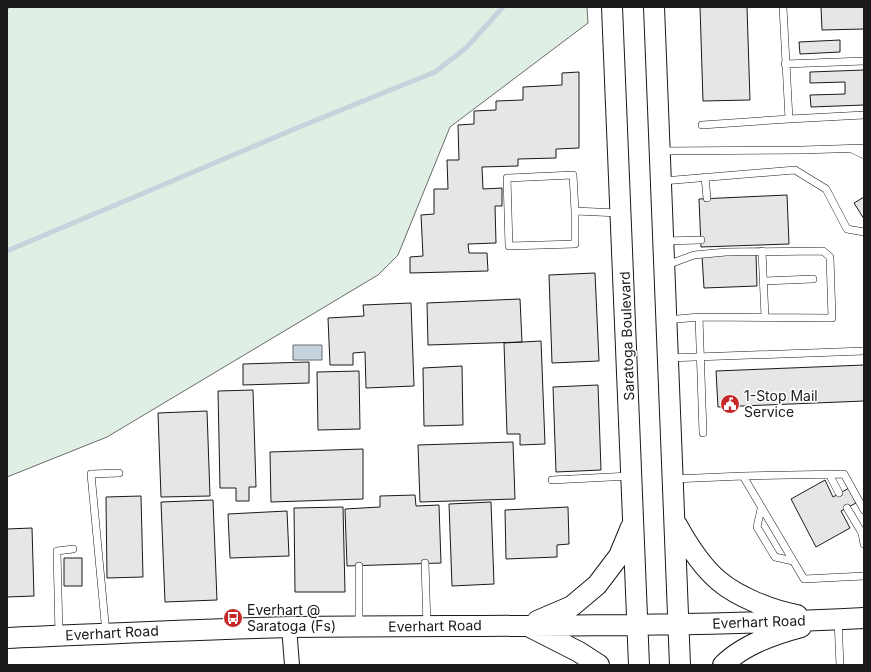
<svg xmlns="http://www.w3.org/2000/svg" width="871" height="672" font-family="Inter,sans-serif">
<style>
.green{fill:#e0efe3;stroke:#6a6a6a}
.water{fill:#c6d2dc;stroke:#6a6a6a}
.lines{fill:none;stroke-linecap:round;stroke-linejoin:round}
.stream{stroke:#c6d2dc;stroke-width:5}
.building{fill:#e6e6e6;stroke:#1a1a1a}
.lane-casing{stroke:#1a1a1a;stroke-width:8}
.street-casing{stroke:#1a1a1a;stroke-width:16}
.secondary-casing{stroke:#1a1a1a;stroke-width:22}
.lane{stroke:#fff;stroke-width:7}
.street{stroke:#fff;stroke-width:14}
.secondary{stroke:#fff;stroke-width:20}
.labels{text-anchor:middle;stroke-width:3;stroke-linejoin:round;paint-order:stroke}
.street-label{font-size:14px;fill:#1a1a1a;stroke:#fff}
.poi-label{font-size:14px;fill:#1a1a1a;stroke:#fff;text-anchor:start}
</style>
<rect width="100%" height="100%" fill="#fff"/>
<path class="green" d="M10,7H587L588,23L450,127L398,255L378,275L107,437L7,477V9Z"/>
<path class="water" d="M293,345H322V360H293Z"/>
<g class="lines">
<path class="stream" d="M7,251L304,125L435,72L466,48L503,7"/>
</g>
<path class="building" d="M700,7H747L750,100L703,101Z
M821,7H864V29L822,30Z
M840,40V52L800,54L799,42Z
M864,70V105L811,107L810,95L845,94V82L810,83V72Z
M579,72V148L556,149V158L518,159V166L482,167L483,189L502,188V206H495L496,243L468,244L469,253H487L488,271L410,273V257L423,256L421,215L434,214V189H448L447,160H459L458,125L474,124V111L496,110V101L523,100V87L562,85V73Z
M787,195L789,244L701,247L699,199Z
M864,197V219L854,203Z
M756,254L757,286L704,288L702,256Z
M595,273L599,361L552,363L549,275Z
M520,299L522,342L428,345L427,303Z
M411,303L414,386L366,388L365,352L353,353V365H330L328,318L364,316L363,305Z
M541,341L545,444L520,445V434H507L504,343Z
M309,362V383L243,385V364Z
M864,365V401L718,407L716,371Z
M462,366L463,425L424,426L423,368Z
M359,371L360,429L318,430L317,372Z
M598,385L601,470L556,472L553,387Z
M253,390L256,487H249V501H236V488H220L218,391Z
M207,411L210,496L161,497L158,413Z
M513,442L515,499L420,502L418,445Z
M363,449V499L271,502L270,452Z
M825,480L833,497L849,488L856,503L841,511L850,528L816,547L791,499Z
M415,495L416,506L439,505L441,563L347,566L345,509L380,507V496Z
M141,496L143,577L107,578L106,497Z
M213,500L217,600L165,602L161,502Z
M491,502L494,584L452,586L449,504Z
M343,507L345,592H295L294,508Z
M568,507L569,544L557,545V557L506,559L505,510Z
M287,511L289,556L230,558L228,514Z
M32,528L34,596L7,597V529Z
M64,558H82V586H64Z"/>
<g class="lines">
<g class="lane-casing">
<path id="lane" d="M785,64L864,61
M789,119L864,115
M702,125L789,119L783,7
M852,149L864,155
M660,151L802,150L864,148
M705,177L707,198
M663,181L795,170L826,189L847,229L864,232
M575,211L573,175L507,178L509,246L575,244V211L619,213
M665,241L701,240
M762,251L765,317
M764,281L813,279
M699,317L703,433
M667,320L699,317L832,318L830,257L823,251L726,252L694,255L667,265
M668,358L864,351
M829,474L839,493
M743,476L844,474L864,510
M673,479L743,476L804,579L864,576
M552,480L630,476
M847,508L862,533L864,544
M761,509L757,527L775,557L793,561
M425,563L427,626
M838,620L840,665
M359,624V566
M106,633L91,474L119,473
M59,634L57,551L73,549"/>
</g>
<g class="street-casing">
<path id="street" d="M289,627L292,665"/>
</g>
<g class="secondary-casing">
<path id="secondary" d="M612,7L639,665
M654,7L680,665
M677,525C688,545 701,566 719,581C738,597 773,611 797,615
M537,621L572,606L597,585L619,556L631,527
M528,626L579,652L599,665
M7,638C102,634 196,629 291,627C482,625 673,628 864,618
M723,665C743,645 774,634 801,627"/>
</g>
<use href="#lane" class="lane"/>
<use href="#street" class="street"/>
<use href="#secondary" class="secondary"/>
</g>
<defs>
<g id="civic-disc" transform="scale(1)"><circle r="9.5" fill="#c62828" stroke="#fff"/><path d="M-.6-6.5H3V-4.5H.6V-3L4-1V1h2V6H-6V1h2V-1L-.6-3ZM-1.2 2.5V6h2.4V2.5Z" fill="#fff"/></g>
<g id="bus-disc" transform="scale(1)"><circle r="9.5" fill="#c62828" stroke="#fff"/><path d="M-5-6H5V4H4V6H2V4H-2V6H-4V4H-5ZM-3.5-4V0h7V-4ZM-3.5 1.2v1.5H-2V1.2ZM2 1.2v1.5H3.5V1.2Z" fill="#fff"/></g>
</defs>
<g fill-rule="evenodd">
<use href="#civic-disc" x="730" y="404"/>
<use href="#bus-disc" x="233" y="618"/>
</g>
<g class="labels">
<g class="street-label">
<text transform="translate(627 336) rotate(-92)" y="5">Saratoga Boulevard</text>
<text transform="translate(759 622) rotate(-2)" y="5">Everhart Road</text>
<text transform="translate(435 626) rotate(-1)" y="5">Everhart Road</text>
<text transform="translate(112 633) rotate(-3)" y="5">Everhart Road</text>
</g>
<g class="poi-label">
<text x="744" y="401">1-Stop Mail<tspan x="744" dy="16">Service</tspan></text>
<text x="247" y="615">Everhart @<tspan x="247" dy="16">Saratoga (Fs)</tspan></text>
</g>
</g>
<rect width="871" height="672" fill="none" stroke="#1a1a1a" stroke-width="16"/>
</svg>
